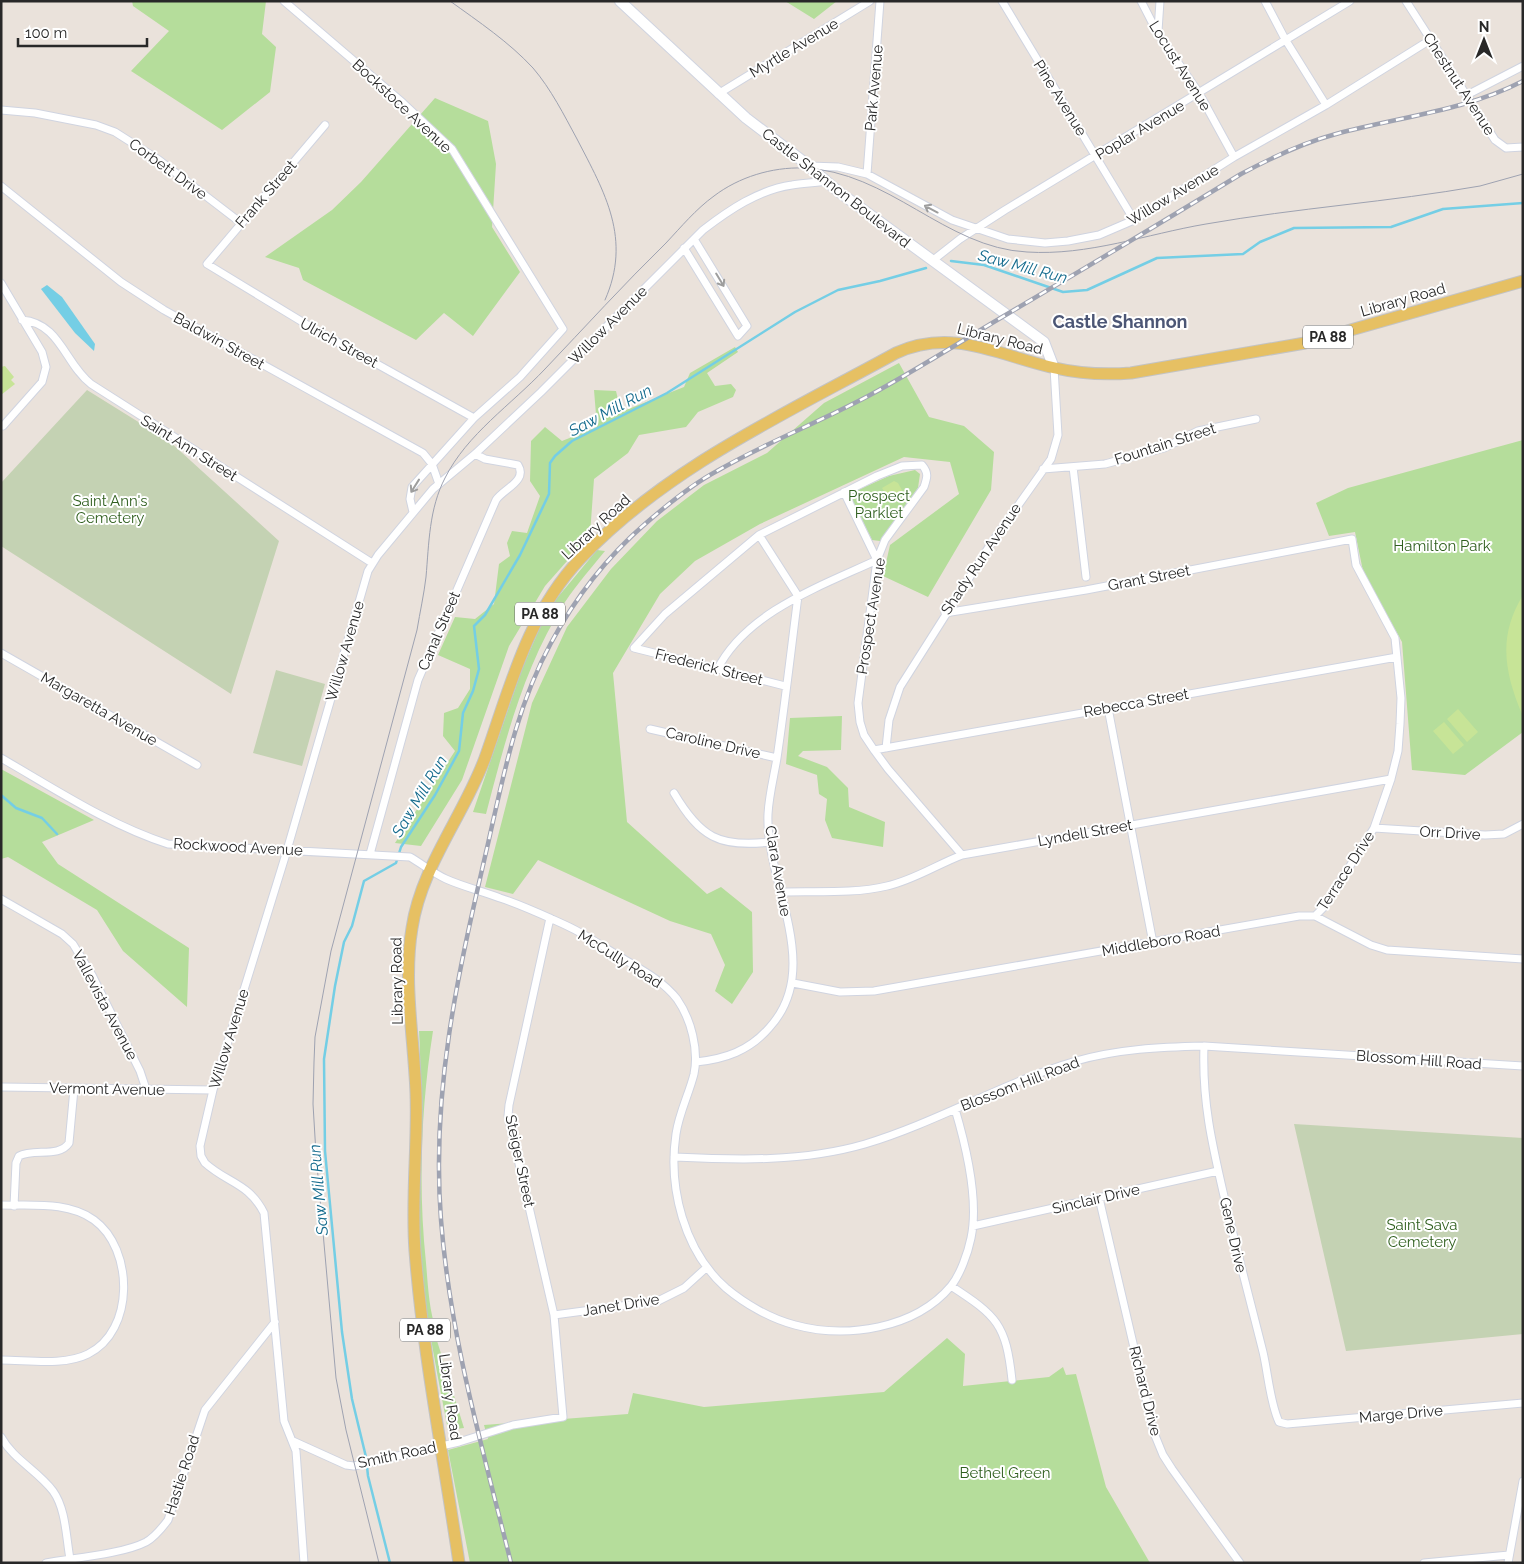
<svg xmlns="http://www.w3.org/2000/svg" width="1524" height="1564" font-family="Raleway,sans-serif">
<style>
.green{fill:#b5dd9b}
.cemetery{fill:#c4d2b3}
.pitch{fill:#c7e497}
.water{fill:#74cee5}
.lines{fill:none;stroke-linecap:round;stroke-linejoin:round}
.stream{stroke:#74cee5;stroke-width:2.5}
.street-casing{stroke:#d0d4e0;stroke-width:9}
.secondary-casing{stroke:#d0d4e0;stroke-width:12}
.primary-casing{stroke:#c3c3c3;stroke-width:13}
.street{stroke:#fff;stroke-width:7}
.secondary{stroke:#fff;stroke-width:10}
.primary{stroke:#e6c063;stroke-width:11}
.tram{stroke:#9ea2b1;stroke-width:1}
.rail-casing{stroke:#9ea2b1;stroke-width:4.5}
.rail{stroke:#fff;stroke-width:2.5;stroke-dasharray:8;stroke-linecap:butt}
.oneway{stroke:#9e9e9e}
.labels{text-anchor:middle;stroke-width:4;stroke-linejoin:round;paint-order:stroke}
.shield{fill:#fff;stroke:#686868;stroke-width:1}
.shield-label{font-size:14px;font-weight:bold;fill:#282828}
.street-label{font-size:15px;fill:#282828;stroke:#fff}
.park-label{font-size:15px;fill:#2f5f1e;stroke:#fff}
.water-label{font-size:16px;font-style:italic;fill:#166c8e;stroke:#fff}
.quarter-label{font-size:18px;font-weight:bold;fill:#4c5675;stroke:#fff}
</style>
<rect width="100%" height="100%" fill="#eae2db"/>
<path class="green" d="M132,1H266L262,34L276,47L270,92L222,130L131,71L169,31L133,6Z
M785,1H837L814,19Z
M435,98L488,121L496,164L492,227L520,272L473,336L444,313L416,340L303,280L299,268L265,257L332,210L361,182Z
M735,347L738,352L707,373L715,386L731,384L736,390L733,397L698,412L686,427L639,435L628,453L594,479L590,535L545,586L509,646L462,780L421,846L395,843L455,751L443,736L444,713L458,708L470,689V669L438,655L455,617L475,619L494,604L499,564L510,556L507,543L512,531L527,533L540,496L530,481L531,441L545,427L562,441L597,427L594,390L616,391L621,412L684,387L690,373Z
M899,363L929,417L964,426L994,452L991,490L928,597L883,576L890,545L959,494L950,462L904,457L760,524L695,561L660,594L613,673L627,822L707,894L721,887L752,912L753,972L732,1004L715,991L725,965L711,934L670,921L538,860L513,894L485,887L532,703L567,627L611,569L657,521L704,485L767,453L824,403Z
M1523,440V732L1465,775L1412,770L1402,642L1363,571L1355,532L1329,536L1316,503L1348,488Z
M915,470L920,474L918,488L880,541L872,540L849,494L889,476Z
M597,550L605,551C592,567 577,584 565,602C524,666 505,741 486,814L473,812L522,669L548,609Z
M842,716L841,750L803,751L798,756L827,767L848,788L849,807L885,822L883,847L832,838L825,820L827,799L819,794L817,775L786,764L790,718Z
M1,769L94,820L42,842L58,864L189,948L187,1007L123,951L97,910L8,857L1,859Z
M419,1031H433C421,1108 418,1186 426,1263C428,1286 429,1309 436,1330L434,1331L464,1428L448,1430C435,1361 420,1292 419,1222C417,1159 423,1095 419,1031Z
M947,1338L965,1354L963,1386L1049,1377L1063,1367L1066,1375L1076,1374L1106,1487L1150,1563H470L448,1450L488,1439L484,1425L628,1414L633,1393L704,1407L884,1392Z"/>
<path class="cemetery" d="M87,390L169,441L279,541L231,694L1,546V483Z
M276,670L325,684L302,766L253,753Z
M1294,1124L1523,1138V1334L1346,1351Z"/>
<path class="pitch" d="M5,366L14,377L11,380L15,384L1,395V367Z
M894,481L898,483L902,490L901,494L890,500L882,488Z
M1523,595V713L1522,714C1504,671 1498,636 1523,595Z
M1458,709L1478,732L1467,742L1447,719Z
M1444,722L1464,745L1453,754L1433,731Z"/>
<path class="water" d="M47,285L62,297L95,344L94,351L75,333L41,289Z"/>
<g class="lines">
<path class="stream" d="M951,261L984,265L1063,292L1087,290L1157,258L1243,254L1260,242L1294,228L1391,227L1443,209L1523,203
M1,795L16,808L42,818L57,834
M390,1563L368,1476L366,1457L352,1399L342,1332L325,1151L324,1059L335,986L344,942L352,926L364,881L396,863L401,847L435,795L459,751L463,713L473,691L479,669L474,626L485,615L520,555L549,494L550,463L555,456L572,441L667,393L795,312L838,290L880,281L926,268"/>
<g class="street-casing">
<path id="street" d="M284,1L403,103L452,149L563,329L520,377L474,418L412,487L410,499L413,512
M1002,1L1134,220
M1141,1L1157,32L1199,93L1234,157
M1265,1L1285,39L1326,105
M1406,1L1495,140L1506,148L1523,147
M1158,31L1160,1
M718,94L870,1
M1467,95L1523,66
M1,110L35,113L96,125L115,132L159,160L241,223
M325,125L207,264L314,329L474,418
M810,166L838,167L867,174L952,220L1008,239L1045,243L1068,241L1099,235L1134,220L1234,157L1326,105L1430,40
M867,174L880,1
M1,186L121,282L164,310L423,453L432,464L439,484
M684,248L738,336L747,326L694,239
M932,261L960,239L1005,210L1350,1
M1,283L42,352L46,367L42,382L3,426
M22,320C60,323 65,364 91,384L372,563
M1073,467L1086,577
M1043,469L1105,464L1164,448L1198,431L1256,419
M945,613L1086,590L1352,539L1356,565L1395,638L1401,698L1400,724L1398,751L1391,779L1374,828L1324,907L1315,916
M1,653L197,765
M717,670C746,612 821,586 877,560L844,492
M785,686L634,648L665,614L759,535L877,476L902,466L922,465C929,473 927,478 924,487L885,540L877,560L858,703L860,722L864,735L874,750L888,769L962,855
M1108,708L1153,943
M650,729L777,758
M886,748L889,720L900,687L990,545L1051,459L1058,435L1054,368
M874,750L1397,657
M1,758C55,789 109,825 168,844L410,857C422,864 433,873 446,879C464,887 482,891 500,898C522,905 543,915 563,924C584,933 603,947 622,958C642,970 663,981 677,999C691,1019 699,1050 694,1074C689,1094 679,1113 676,1134C668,1188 684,1251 726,1288C745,1304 771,1319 795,1325C846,1339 915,1329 951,1286C960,1275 968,1253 971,1238C979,1200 966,1146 955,1109
M674,793C700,837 719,848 770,842
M1374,828L1485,835L1504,834L1523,824
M370,854L418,680L496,500C503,489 528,481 518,465L485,459L475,454
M782,892C816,891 854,894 887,886C914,880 936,865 962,855L1391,779
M1,899L62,934L73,944L92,975L140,1071L146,1089
M793,983L840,992L874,991L1299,916H1315L1371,945L1387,950L1523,959
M1204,1046C1202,1101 1212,1144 1224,1196C1236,1248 1250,1300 1263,1352C1268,1373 1270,1403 1279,1422L1287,1424L1523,1403
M696,1062C725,1059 749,1051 769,1028C825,967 765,883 768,814C769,795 774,776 777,758C785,704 791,650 798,596L759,535
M1,1087L213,1090
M674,1157C739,1160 803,1162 865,1144C938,1122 1004,1082 1076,1061C1118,1049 1160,1047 1204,1046L1523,1066
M1099,1198L1154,1433L1163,1455L1172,1469L1240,1563
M1,1205C31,1206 68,1201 94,1220C134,1249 135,1331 88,1354C64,1366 28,1360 1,1360
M14,1206L16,1163L19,1156C34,1148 59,1158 69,1143L74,1089
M973,1226L1218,1171
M951,1286C997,1316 1006,1324 1012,1380
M554,1315L658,1301L684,1288L706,1268
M1,1437C13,1459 38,1471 53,1491C66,1509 66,1537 70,1559
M293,1441L346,1465L354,1466L459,1442L513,1425L563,1417L554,1315L508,1116L509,1105L550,918
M46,1563C73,1558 123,1554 146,1542C155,1537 162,1528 168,1520L205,1410L275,1322
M304,1563L296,1451L284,1421L264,1213C249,1183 227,1183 205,1163L201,1156L200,1146L213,1090L285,857L368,571L378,555L433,489L475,454L541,392L703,230C729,210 758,190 792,185C803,183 815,183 826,181
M1424,1563L1509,1555
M1508,1563L1523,1481"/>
</g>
<g class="secondary-casing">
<path id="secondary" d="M620,1L746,118L804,162L839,192L1044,342L1054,368"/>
</g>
<g class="primary-casing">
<path id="primary" d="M459,1563C444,1459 423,1355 415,1251C411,1198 418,1145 416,1093C414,1039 403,982 412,928C421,867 464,815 485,758C510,688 527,615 580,559C667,467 787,413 896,353C953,327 1000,356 1055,368C1081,374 1105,375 1131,373L1305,343L1523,281"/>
</g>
<use href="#street" class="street"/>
<use href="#secondary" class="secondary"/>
<use href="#primary" class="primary"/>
<path class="tram" d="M450,1C479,22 509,42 533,68C551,89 564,115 577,139C605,193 632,239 605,300
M379,1563L346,1430L336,1378L316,1154L313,1104L314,1062L315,1037L331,951L417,630C420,612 424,594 426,577C429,543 429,509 445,478C467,434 511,405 545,369C585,327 624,284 666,243C681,227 696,209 714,196C739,177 772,167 803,168C889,171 945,248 1027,252C1088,256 1147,234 1206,224C1297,208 1389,202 1480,186L1523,174"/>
<g class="rail-casing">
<path id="rail" d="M511,1563C483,1450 450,1337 441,1220C431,1090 458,974 487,848C503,778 516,707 551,643C575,598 607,557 645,524C668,504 691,485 717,471C767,442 820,422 870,395C918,369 963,340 1009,313C1087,267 1164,221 1241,174C1271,158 1302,143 1336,134C1398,117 1465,111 1523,81"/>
</g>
<use href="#rail" class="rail"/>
</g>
<defs><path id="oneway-shaft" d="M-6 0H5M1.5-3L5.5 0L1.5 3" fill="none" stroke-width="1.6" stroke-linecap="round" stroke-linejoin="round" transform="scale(1.25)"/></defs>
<g class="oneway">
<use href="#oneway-shaft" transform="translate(931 209) rotate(-152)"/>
<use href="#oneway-shaft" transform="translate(720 280) rotate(59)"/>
<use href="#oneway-shaft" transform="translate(415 486) rotate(122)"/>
</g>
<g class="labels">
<g class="shield">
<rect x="1303" y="325.5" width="50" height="23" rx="4"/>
<rect x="515" y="602.5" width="50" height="23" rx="4"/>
<rect x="400" y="1318.5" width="50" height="23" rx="4"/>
</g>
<g class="shield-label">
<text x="1328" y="342">PA 88</text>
<text x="540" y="619">PA 88</text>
<text x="425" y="1335">PA 88</text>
</g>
<g class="street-label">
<text transform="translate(794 48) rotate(-31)" y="5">Myrtle Avenue</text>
<text transform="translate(1180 66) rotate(58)" y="5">Locust Avenue</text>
<text transform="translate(1459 84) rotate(57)" y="5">Chestnut Avenue</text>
<text transform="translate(874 88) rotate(-85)" y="5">Park Avenue</text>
<text transform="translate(1060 98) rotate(58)" y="5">Pine Avenue</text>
<text transform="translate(402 106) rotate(43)" y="5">Bockstoce Avenue</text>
<text transform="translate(1140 130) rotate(-31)" y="5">Poplar Avenue</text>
<text transform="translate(168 169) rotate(36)" y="5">Corbett Drive</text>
<text transform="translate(836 188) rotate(38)" y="5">Castle Shannon Boulevard</text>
<text transform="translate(266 194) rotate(-49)" y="5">Frank Street</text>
<text transform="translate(1173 195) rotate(-31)" y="5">Willow Avenue</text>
<text transform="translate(1403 300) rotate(-16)" y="5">Library Road</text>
<text transform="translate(608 325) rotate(-45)" y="5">Willow Avenue</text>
<text transform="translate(1000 339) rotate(14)" y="5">Library Road</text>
<text transform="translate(219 341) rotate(29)" y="5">Baldwin Street</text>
<text transform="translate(339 343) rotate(29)" y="5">Ulrich Street</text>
<text transform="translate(1165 444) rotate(-18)" y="5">Fountain Street</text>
<text transform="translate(189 448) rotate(32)" y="5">Saint Ann Street</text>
<text transform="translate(596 527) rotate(-43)" y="5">Library Road</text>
<text transform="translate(981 559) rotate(-56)" y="5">Shady Run Avenue</text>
<text transform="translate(1149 578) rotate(-11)" y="5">Grant Street</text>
<text transform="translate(871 616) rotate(-81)" y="5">Prospect Avenue</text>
<text transform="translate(439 631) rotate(-67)" y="5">Canal Street</text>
<text transform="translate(345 651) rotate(-74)" y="5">Willow Avenue</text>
<text transform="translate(709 667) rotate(14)" y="5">Frederick Street</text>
<text transform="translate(1136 703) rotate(-10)" y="5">Rebecca Street</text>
<text transform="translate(99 709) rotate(30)" y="5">Margaretta Avenue</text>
<text transform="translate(713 743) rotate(13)" y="5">Caroline Drive</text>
<text transform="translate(1085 833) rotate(-10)" y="5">Lyndell Street</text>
<text transform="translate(1450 833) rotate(3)" y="5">Orr Drive</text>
<text transform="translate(238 847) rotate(3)" y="5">Rockwood Avenue</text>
<text transform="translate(778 871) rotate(80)" y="5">Clara Avenue</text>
<text transform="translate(1346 871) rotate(-57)" y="5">Terrace Drive</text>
<text transform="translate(1161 941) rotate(-10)" y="5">Middleboro Road</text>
<text transform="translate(620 959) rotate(32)" y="5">McCully Road</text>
<text transform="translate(397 981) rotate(-91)" y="5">Library Road</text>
<text transform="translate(105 1005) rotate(62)" y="5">Vallevista Avenue</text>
<text transform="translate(229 1039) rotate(-73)" y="5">Willow Avenue</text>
<text transform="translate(1419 1060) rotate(4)" y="5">Blossom Hill Road</text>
<text transform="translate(1020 1084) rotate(-21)" y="5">Blossom Hill Road</text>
<text transform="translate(107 1089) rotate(1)" y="5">Vermont Avenue</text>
<text transform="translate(520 1161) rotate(78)" y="5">Steiger Street</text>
<text transform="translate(1096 1199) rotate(-13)" y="5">Sinclair Drive</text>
<text transform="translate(1233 1235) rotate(77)" y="5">Gene Drive</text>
<text transform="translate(621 1305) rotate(-9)" y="5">Janet Drive</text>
<text transform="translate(1145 1391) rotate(76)" y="5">Richard Drive</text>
<text transform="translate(450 1397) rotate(82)" y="5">Library Road</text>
<text transform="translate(1401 1414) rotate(-5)" y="5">Marge Drive</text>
<text transform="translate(397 1455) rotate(-12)" y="5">Smith Road</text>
<text transform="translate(182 1475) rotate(-72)" y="5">Hastie Road</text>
</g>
<g class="park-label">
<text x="879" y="501">Prospect<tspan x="879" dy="17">Parklet</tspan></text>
<text x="110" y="506">Saint Ann's<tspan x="110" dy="17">Cemetery</tspan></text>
<text x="1442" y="551">Hamilton Park</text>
<text x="1422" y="1230">Saint Sava<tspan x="1422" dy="17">Cemetery</tspan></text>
<text x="1005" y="1478">Bethel Green</text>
</g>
<g class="water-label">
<text transform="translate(1023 266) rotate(15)" y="6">Saw Mill Run</text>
<text transform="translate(610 410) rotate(-28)" y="6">Saw Mill Run</text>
<text transform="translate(419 796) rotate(-59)" y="6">Saw Mill Run</text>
<text transform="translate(318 1190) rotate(-95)" y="6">Saw Mill Run</text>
</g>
<g class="quarter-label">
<text x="1120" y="328">Castle Shannon</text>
</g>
</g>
<rect width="1524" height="1564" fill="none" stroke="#282828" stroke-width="5"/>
<g transform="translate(1484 40)" stroke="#ffffff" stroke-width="4" paint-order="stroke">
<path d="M0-4L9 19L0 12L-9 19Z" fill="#282828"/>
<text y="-8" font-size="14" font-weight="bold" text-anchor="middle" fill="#282828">N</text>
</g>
<path d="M18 38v8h129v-8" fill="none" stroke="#282828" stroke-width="2.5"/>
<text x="25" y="38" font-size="15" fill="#282828" stroke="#ffffff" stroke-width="4" paint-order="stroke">100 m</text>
</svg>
